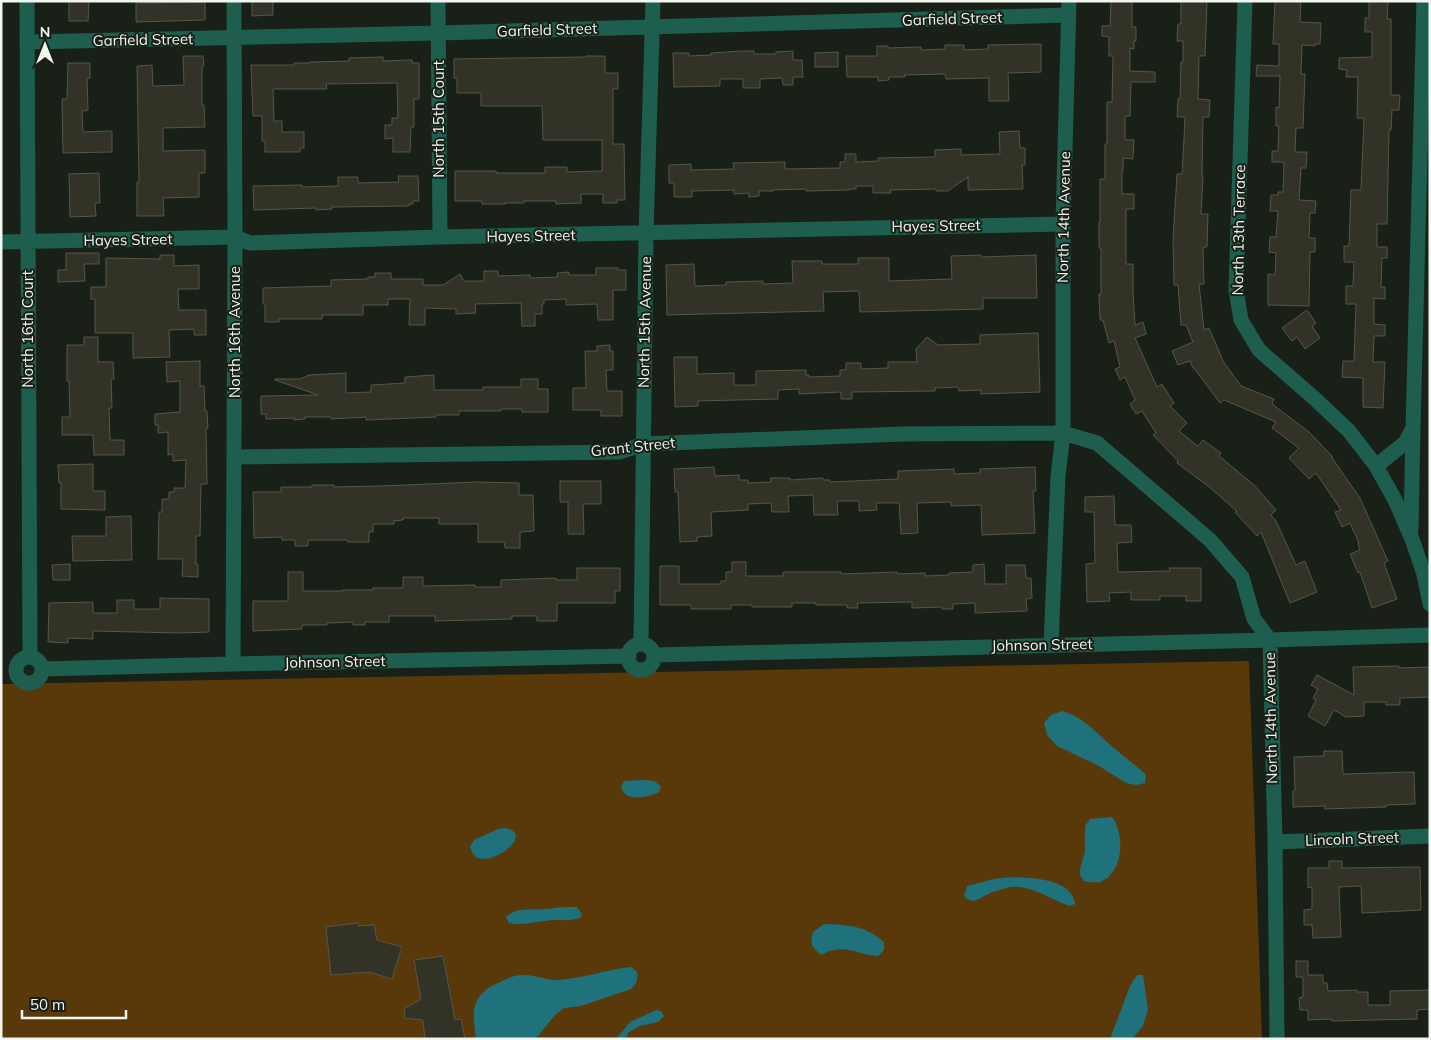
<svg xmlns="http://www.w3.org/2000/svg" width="1431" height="1040" font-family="Mulish,sans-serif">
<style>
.green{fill:#59390a}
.water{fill:#1f717c}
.building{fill:#323226;stroke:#565649}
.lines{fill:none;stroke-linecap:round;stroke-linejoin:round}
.minor{stroke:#1d5e4f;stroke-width:15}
.labels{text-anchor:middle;stroke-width:4;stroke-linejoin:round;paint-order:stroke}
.street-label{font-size:15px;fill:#f1f6f0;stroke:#182017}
</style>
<rect width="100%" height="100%" fill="#182017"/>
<path class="green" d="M1249,661L1262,1039H1V684Z"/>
<path class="water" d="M1062,711C1086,718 1097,734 1115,749C1124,757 1134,764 1143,772L1146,775L1145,783L1136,785L1126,783L1099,766L1057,746L1047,735L1044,723L1051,715Z
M644,780L654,781L661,786L659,792C648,797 625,803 621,787L624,781Z
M1112,817C1125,834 1124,873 1100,882C1095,883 1089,882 1084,881L1080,875V869L1085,851V826L1090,819Z
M504,828C539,833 487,871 474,855C472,854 471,849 470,847L474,840L498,829Z
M1011,877C1031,878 1072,878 1075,904L1070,906C1052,900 1030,884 1010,887C1003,889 994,891 988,894C978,899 973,905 964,896L967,886L994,879Z
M564,907H577L582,914L580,918C571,921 562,920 553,920C538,921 523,926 509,923L506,917C515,907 532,910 544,909C551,909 558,907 564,907Z
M824,924C849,925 864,925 884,942V950L878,956C855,955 845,942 821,955C811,946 810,944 813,932Z
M632,967L637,972C638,980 637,983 631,989L581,1006L564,1008L556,1014L538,1036L533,1039H476C472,1009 471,995 500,982C507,979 514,975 522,975C533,974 545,980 556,980C582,979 607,969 632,967Z
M1137,975H1143L1148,1009L1143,1026L1132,1039H1110L1130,986Z
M656,1010L661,1011L664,1016L658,1022L640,1026L629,1032L625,1039H616L630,1022Z"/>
<path class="building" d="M69,1H89L88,21H69Z
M252,1H273V15L252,16Z
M1111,1H1132V27H1136V41H1134V49L1130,48V71L1155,72V82H1131L1130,116H1125V140H1134L1133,159L1123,158V171H1122V194H1134V209H1126V264H1133V292L1135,325L1143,322L1146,334L1135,338L1157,387L1162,384L1174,403L1170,406L1187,423L1179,431L1198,446L1203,440L1221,453L1219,456L1254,485L1276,510L1271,515L1276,521L1296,565L1305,561L1317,592L1290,603L1261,532L1257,536L1235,512L1237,511L1208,486L1177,463L1178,461L1153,435L1156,433L1142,411L1136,414L1130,404L1135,400L1125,377L1120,380L1115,369L1120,367L1114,341L1109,343L1103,320H1100L1099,294H1101V248H1099V222H1100V179H1105V144H1107V102H1112L1113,56H1109V37L1102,36V26H1110Z
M1181,1H1207L1205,56H1199L1198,99L1210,100L1209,117H1203L1202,176H1203L1201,214H1208L1207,247H1203L1204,284H1199L1204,330L1209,328L1223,361L1241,386L1274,399L1272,404L1309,432L1333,457L1332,458L1360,498L1388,561L1384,563L1397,599L1372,608L1360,572L1358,573L1350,554L1360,550L1358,543H1359L1350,523L1342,527L1335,512L1341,510L1316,473L1309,479L1289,458L1299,448L1272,428L1276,422L1224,400L1220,403L1194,368H1193L1190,361L1178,365L1172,351L1193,342L1186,325H1181L1178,285H1174L1173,240L1177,174H1182L1184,139L1185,117H1177L1178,99H1180L1181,62H1183V41H1177L1178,24H1181Z
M1275,1H1301L1300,22L1321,23L1320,44H1315V46L1302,45L1301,74H1305L1303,128H1296L1295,152H1307L1306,168H1301L1299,200L1316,201L1315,213H1310L1309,238H1315V252H1310L1309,306L1268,305V274L1275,275L1276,253L1269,252L1270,237H1276L1278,211H1270L1271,195H1278V192H1283L1284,162H1272V151H1278L1279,126H1276V107L1279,108L1280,76H1256L1257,65L1279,66V44H1273Z
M1369,1H1388L1387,19H1391V95H1400L1399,110H1392L1391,130H1389L1387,224H1377V247H1387V258H1382L1381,287H1385V299L1374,298V324L1385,325V336H1374L1373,362H1385L1383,408L1363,407V378L1342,377L1343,361H1354L1356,304H1346V286H1353L1354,262H1344V246H1349L1351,190H1361L1364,118H1357L1358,77H1346L1347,70L1339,69V58L1372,57V32H1365V18H1369Z
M205,2V20L136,22V3Z
M1041,44V72L1008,73L1009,101H989V78L946,79L945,74L904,75L905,77H889V80L878,81V77H847L846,56H877V46H888V48L921,47V50L945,49V45H964V50L988,49V45Z
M742,51H754V54H776V52L793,51V60H802L803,77H793V85H783L782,78L760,79V88H743V79H720V86L674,87L673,53H689V56L711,55V53Z
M838,52V67H815V53Z
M183,56H203L204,66H202V105H204L205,127L163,128V151L205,150V173H199V197L163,198L164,216H137V182H139L137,66L152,65L153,86L184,85Z
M586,56H605V73H618V89H613V144H624L625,200H617V203H603V194H581V203L556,204V201H524V203H505V204H482V201H455V171H496V173H545V167H567V172L602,171V140H543L542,106H481V93H457V78H454V59L586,57Z
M383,57V61L412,60V63H419V99H414V127H411L410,152H393V138L385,139V125H392V118H398L397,83L326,84L327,89H273L274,121H282V132H304V148H300V152H265V141H262V116H253L251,65H294V63H310V62L349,61V58Z
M68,63H90V78H87L88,110L82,111L83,132L112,131V152L63,153L62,99H67Z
M1019,131L1020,148H1025V165H1022L1023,189L968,190V177L948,191H936V189L890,190L891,193H873V186H856V189H849V190L806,191V189L773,190V191H759V196L749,197V193L734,194V190L692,191V197H674V183H669V165L691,164V170L734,169L733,163L785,162V169L840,168V162H845V154H856V162L878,161V158L935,157V150L961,149V155L1000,154L999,132Z
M99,173L100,203H95L96,216L70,217L69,174Z
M398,176H418L419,201H413V204H409V206L332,207V209L316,210V208L254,210L253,186L302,185V187L338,186V177H358V183L399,182Z
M66,253H99V264H84L85,281L58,282V270H66Z
M160,255H174V266L199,265V289H178L179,310H206V335H194V329L169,330L170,357L133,358V333H95V299H91V287H106V258L160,259Z
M981,255L982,257L1036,255L1037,298H983V309L860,312L859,291L823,292L824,311L667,315L666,265L694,264L695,286L726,285V282L763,281V284L793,283L792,261H822V264H858V258H889V281L952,279L951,256Z
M596,268H618V270H626V290H613V320H598L597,304L566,305V299L544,300V304H542V314H535V326H522L521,303L475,304L476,313L456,314V309L425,308V325H409L410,299H388V305H363V315H322V319H279V322H265V304H263V288L331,286V280L368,279V277H375V273H391V279H423V285H443L460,274L464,281H484V271H498V276L530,275V278L558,277L557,273L569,272V275H596Z
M1307,310L1316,323L1312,326L1320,338L1305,349L1297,337L1292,341L1282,328Z
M1038,333L1040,392L981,394V390L959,391L958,387L935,388V391L852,392V399H841V392L799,394V389L778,390V399L698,401V406L675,407L674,357H697V374L734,373V385H756V371L806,370V375H809V377L840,376V370H846V363H861V369L888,368V362H917L916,349L927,337L938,345L980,344V335Z
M84,337H98V362H113L114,379H111L112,408H109L110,440H124V455H94L93,435H62V417H70L69,381H67V345H84Z
M610,345V351H613V370H606L607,391H622V416H601V410H573V388H586L585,351H597V346Z
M200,361V386H204L205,411H207L208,428H206L207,484H201L200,536H196V564H198V577L182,576L183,559H158L159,512H162V499H169V492H174V488H185L186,460L173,461V454L168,455V432L158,433V425H155V414L180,412V381L167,382L166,362Z
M346,373V393L371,392V385L405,383V377L434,375V390H483V387H521V379H538V389H548V412H522V409H501V411H459V415H436V417L366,420V417L331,419V417H305V419L294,420V418L266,419V414H261V396L318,395L275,380V379H300L309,375Z
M93,464V491H105V510L61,509V483H59L58,465Z
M714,467L715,476L739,475V480H748V483L771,482L770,478H790V480L823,478V480H830V482L898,479V471L954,469V474L980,473V469L1035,467L1036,491H1033L1035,533L982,535L981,505L951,506V502L917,503L918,533L901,534L899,503H876L877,510L859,511V501H837L838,515H814L813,495L788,496L789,512H772L771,503L748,504V510L711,512L712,536L697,537V541L680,542L678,492H675L674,469Z
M560,481H601V504H583L584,534H568V502H560Z
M477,482L519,483V495H533L534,531L520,532V548H505L504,542H478V524H439V518H403V520L394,521V524H373V532H369V542H348L347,540H308V546H295V540H282V537L254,538L253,492H281V487H312V485H334V487L381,486Z
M1114,496L1115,525H1131L1132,542L1117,543L1118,572L1170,571L1169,568H1201V601H1186V596H1160V600H1131V592L1109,593L1110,601L1087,602L1086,564L1095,563L1094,512H1085V497Z
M131,516L132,560L73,561L72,536H106V517Z
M732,562H746V576H783V572H841V574L897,572V574L925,573V576L949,575V573L973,572V565L984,564L985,584H1006V565H1025L1026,578H1031L1032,598L1026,599L1027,611L975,613V603L953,604V609H942V607L912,608V602L857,603L858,608H847V605H816V603H792V607H752V605H731V609H691V605H660V566H679V584H721V581H726V572H732Z
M70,564V580H53L52,565Z
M577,568H620V591H615V603H557V621H537V616H512V619L435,621V616H389V622H365V625H353V622L327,623V625H302V629L253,631V601H288V572H303V591H343V590H373V588H403V577H423V586L475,585V587H501V580L556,578V580H577Z
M160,598L209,599V632L181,633L93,631V639L68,638V643L48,642L49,603L93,602V613H117V600H134V609H160Z
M1399,666V668L1430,667V697L1400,698V705H1386V702H1364V716L1346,717L1334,710L1325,726L1308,716L1316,700L1313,698L1318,689L1311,685L1317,675L1354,695L1353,667Z
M1324,751H1342L1343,774L1414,772L1415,804L1386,805V807L1354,808L1325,809V806L1293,807V791L1295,790L1294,757L1324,756Z
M1329,861H1342V868L1420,867L1421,910L1362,913L1361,886L1339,887L1341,937L1313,938L1312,925H1304V910L1312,909V887L1308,888V868H1329Z
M358,923V926L374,925L377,940L402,947L392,979L369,972L331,975L326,927Z
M443,956L455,1020L461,1019L465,1039H425L423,1020L405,1018L404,1009L421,999L414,960Z
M1296,961H1308V975H1323V983H1327L1328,991L1357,990V992H1368V1005H1390V991L1430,990V1009L1417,1010V1019L1332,1021L1331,1019L1308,1020V1010H1300L1299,998L1303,997V977H1296Z"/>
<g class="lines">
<path class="minor" d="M27,1L30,657
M438,1L440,237
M1245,1L1236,290L1241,320L1259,350L1314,398L1349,431L1376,466L1395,500L1412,539L1424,574L1430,604
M27,42L439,33L1068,15
M1,242L235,237L250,243L440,237L1063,224
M234,457L620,452L644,444L903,434L1063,433L1097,443L1210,540L1242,577L1254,619L1270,640L1275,842L1277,1039
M1376,466L1405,443L1413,428L1424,1
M1411,530L1413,428
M628 657a13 13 0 1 1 26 0a13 13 0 1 1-26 0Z
M641,644L646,233L653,1
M1051,645L1058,476L1063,433V224L1069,1
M655,655L1270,640L1430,635
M16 670a13 13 0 1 1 26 0a13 13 0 1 1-26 0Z
M233,664L235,237L234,1
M42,669L233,664L629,656
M1275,842L1430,836"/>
</g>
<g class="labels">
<g class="street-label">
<text transform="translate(952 19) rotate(-2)" y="5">Garfield Street</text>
<text transform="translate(547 30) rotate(-2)" y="5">Garfield Street</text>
<text transform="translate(143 40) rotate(-1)" y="5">Garfield Street</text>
<text transform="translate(439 119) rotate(-90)" y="5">North 15th Court</text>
<text transform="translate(1064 217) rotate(-89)" y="5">North 14th Avenue</text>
<text transform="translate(936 226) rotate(-1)" y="5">Hayes Street</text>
<text transform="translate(1239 230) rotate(-89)" y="5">North 13th Terrace</text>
<text transform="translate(531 236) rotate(-1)" y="5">Hayes Street</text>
<text transform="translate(128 240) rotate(-1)" y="5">Hayes Street</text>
<text transform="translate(645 322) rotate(-89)" y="5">North 15th Avenue</text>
<text transform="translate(28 329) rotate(-90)" y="5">North 16th Court</text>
<text transform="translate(235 332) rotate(-90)" y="5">North 16th Avenue</text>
<text transform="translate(633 447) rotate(-6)" y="5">Grant Street</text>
<text transform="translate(1042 645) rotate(-1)" y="5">Johnson Street</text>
<text transform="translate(335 662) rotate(-1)" y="5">Johnson Street</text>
<text transform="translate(1271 718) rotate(-91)" y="5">North 14th Avenue</text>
<text transform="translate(1352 839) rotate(-2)" y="5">Lincoln Street</text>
</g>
</g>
<rect width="1431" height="1040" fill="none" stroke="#f1f6f0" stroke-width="5"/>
<g transform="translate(45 45)" stroke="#182017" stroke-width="4" paint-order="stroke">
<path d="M0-4L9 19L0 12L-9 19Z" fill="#f1f6f0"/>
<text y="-8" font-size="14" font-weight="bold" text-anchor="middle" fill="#f1f6f0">N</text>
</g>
<path d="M22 1010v8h104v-8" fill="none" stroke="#f1f6f0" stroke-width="2.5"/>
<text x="30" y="1010" font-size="15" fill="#f1f6f0" stroke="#182017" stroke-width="4" paint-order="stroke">50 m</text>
</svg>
